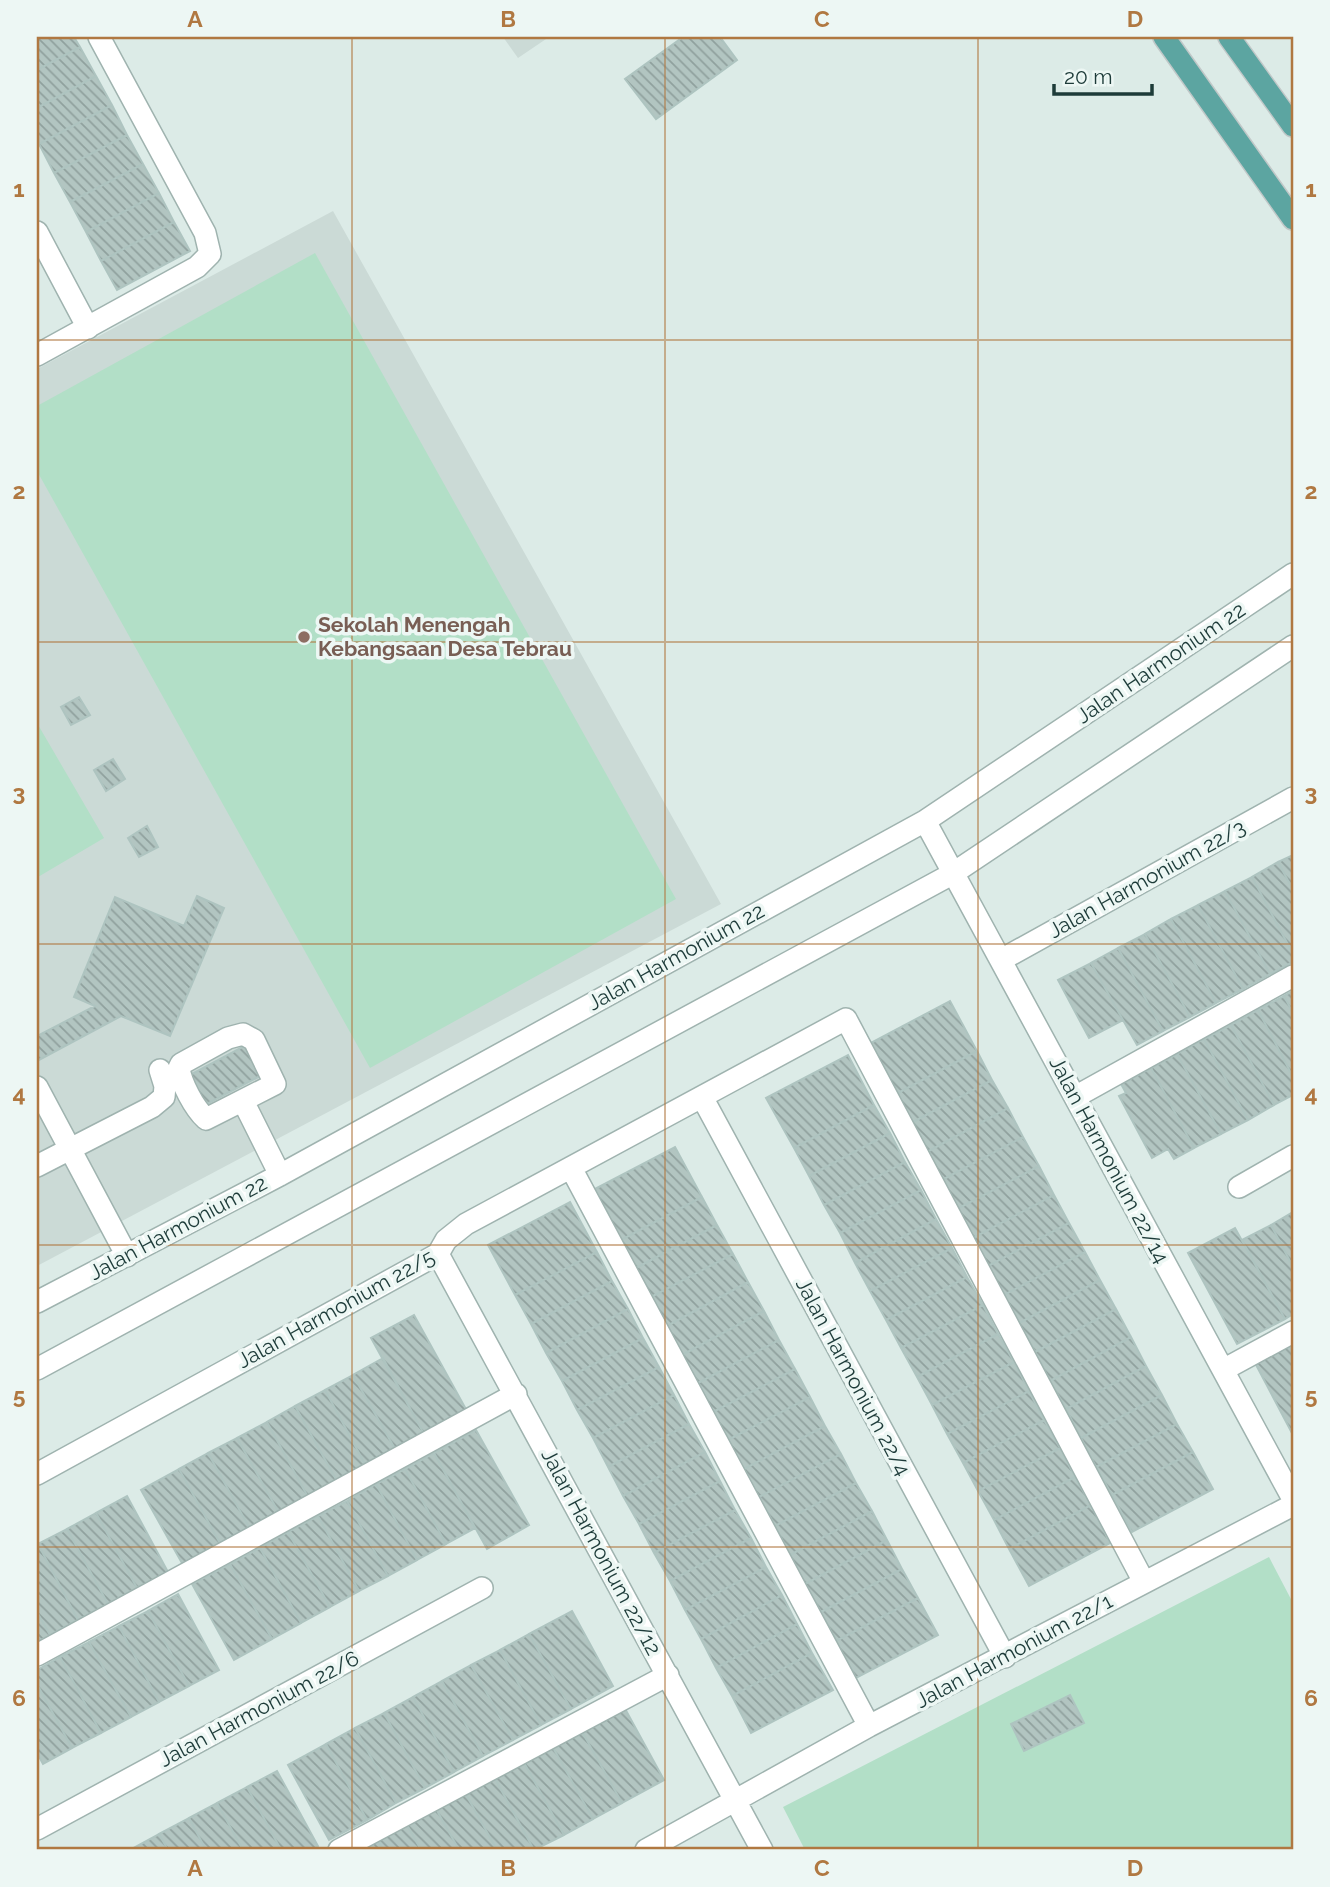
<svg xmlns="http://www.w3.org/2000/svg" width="1330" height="1887" font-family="Raleway,sans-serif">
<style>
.built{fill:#cbdad6}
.green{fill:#b2dfc7}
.building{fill:url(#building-back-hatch);stroke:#aec4c0;stroke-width:2}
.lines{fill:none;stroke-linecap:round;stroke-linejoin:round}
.minor-casing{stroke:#9fb3af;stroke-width:24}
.major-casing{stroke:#c0c8c8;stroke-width:24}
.minor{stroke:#fff;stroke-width:21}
.major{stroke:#5ca5a1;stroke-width:21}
.grid{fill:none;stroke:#b07841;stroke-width:2;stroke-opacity:0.55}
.education-dot{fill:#8d6e63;stroke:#edf7f4;stroke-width:2.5}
.labels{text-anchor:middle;stroke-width:7;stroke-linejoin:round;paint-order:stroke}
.education-label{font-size:21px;font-weight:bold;fill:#785e54;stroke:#edf7f4;text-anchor:start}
.street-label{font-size:21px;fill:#1d3b39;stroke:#edf7f4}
.neatline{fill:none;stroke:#b07841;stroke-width:2.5}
.grid-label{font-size:23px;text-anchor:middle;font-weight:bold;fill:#b07841}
</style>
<defs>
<pattern id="building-back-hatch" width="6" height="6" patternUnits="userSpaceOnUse" patternTransform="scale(1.75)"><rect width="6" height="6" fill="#b2c5c1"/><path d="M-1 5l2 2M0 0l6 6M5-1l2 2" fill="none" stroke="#90a19e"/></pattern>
</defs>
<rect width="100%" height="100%" fill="#dcebe7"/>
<path class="built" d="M503,37H549L518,58Z
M333,211L721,904L37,1266V369Z"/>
<path class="green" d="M315,253L676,899L370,1068L37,471V406Z
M37,723L104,838L38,877L37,874Z
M1269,1557L1293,1603V1850H805L783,1807Z"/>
<path class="building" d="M37,37H74L80,47L37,70Z
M683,37H720L737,60L656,119L625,79Z
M80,47L96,76L37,108V70Z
M96,76L112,105L39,144L37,140V108Z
M112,105L127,135L54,173L39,144Z
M127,135L143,164L70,202L54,173Z
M143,164L159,193L86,232L70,202Z
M159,193L174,222L101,261L86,232Z
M174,222L190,251L117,290L101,261Z
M79,697L90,715L71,725L61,707Z
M113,759L125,779L106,791L94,770Z
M147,826L158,847L139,857L128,838Z
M1293,855V890L1278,862Z
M1278,862L1293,890V954L1252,877Z
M1252,877L1293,954V962L1270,974L1225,891Z
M1225,891L1270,974L1243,989L1198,905Z
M197,896L224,908L170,1036L121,1016L37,1061V1036L95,1006L74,997L115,897L184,926Z
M1198,905L1243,989L1216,1003L1171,919Z
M1171,919L1216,1003L1190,1017L1145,934Z
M1145,934L1190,1017L1163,1031L1118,948Z
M1118,948L1163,1031L1137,1045L1091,963Z
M1091,963L1123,1020L1089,1038L1058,980Z
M1293,991V1013L1284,996Z
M1284,996L1293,1013V1077L1258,1010Z
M950,1001L977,1051L896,1094L869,1044Z
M1258,1010L1293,1077V1095L1274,1105L1231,1025Z
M1231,1025L1274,1105L1248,1120L1204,1039Z
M1204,1039L1248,1120L1221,1134L1177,1054Z
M248,1044L264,1074L205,1105L190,1075Z
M977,1051L992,1080L911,1123L896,1094Z
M1177,1054L1221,1134L1194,1148L1151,1068Z
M848,1055L874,1105L794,1148L766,1098Z
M1151,1068L1194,1148L1174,1159L1168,1149L1152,1158L1119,1096L1126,1093L1121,1084Z
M992,1080L1008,1108L927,1152L911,1123Z
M874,1105L890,1133L809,1176L794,1148Z
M1008,1108L1023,1137L942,1180L927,1152Z
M890,1133L905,1162L824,1205L809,1176Z
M1023,1137L1039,1166L957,1209L942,1180Z
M675,1147L702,1197L621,1240L593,1190Z
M905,1162L921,1190L840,1233L824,1205Z
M1039,1166L1054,1195L973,1238L957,1209Z
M921,1190L936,1219L855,1263L840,1233Z
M1054,1195L1069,1223L988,1266L973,1238Z
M702,1197L717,1225L636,1268L621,1240Z
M570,1202L597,1252L515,1295L488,1245Z
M1293,1212V1267L1271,1225Z
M936,1219L952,1248L870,1291L855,1263Z
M1069,1223L1085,1252L1004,1295L988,1266Z
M717,1225L733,1254L651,1297L636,1268Z
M1271,1225L1293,1267V1314L1285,1319L1242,1240Z
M1235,1228L1285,1319L1237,1344L1188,1253Z
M952,1248L967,1277L886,1320L870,1291Z
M597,1252L612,1281L531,1324L515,1295Z
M1085,1252L1100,1280L1019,1323L1004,1295Z
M733,1254L748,1282L667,1326L651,1297Z
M967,1277L983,1305L901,1348L886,1320Z
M1100,1280L1116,1309L1035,1352L1019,1323Z
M612,1281L628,1309L546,1353L531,1324Z
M748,1282L764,1311L682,1355L667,1326Z
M983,1305L998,1334L917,1377L901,1348Z
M628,1309L643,1338L562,1381L546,1353Z
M1116,1309L1131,1337L1050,1381L1035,1352Z
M764,1311L779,1340L698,1383L682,1355Z
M414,1315L467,1411L424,1434L371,1338Z
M998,1334L1014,1362L932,1405L917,1377Z
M1131,1337L1146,1366L1066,1409L1050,1381Z
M643,1338L659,1367L577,1410L562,1381Z
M779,1340L795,1369L713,1412L698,1383Z
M1293,1342V1435L1255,1363Z
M383,1358L424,1434L395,1449L353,1375Z
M1014,1362L1029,1391L947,1434L932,1405Z
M1146,1366L1162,1395L1081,1438L1066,1409Z
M659,1367L674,1395L593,1438L577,1410Z
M795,1369L810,1397L728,1440L713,1412Z
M353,1375L395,1449L366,1466L325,1390Z
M325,1390L366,1466L337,1481L295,1406Z
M1029,1391L1044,1420L963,1463L947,1434Z
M674,1395L689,1424L608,1467L593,1438Z
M1162,1395L1177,1424L1096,1467L1081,1438Z
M810,1397L825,1426L744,1469L728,1440Z
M295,1406L337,1481L308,1497L267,1422Z
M1044,1420L1060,1448L978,1491L963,1463Z
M267,1422L308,1497L279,1513L237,1438Z
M689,1424L705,1452L623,1496L608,1467Z
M1177,1424L1193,1452L1112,1495L1096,1467Z
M825,1426L841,1454L759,1497L744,1469Z
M476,1430L529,1525L487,1549L434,1453Z
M237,1438L279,1513L250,1529L208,1453Z
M1060,1448L1075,1477L994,1520L978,1491Z
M705,1452L720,1481L639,1524L623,1496Z
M1193,1452L1213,1489L1132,1532L1112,1495Z
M208,1453L250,1529L221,1545L179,1469Z
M434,1453L475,1528L446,1544L405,1469Z
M841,1454L856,1483L775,1526L759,1497Z
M179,1469L221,1545L183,1565L141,1490Z
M405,1469L446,1544L417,1560L376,1484Z
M1075,1477L1091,1505L1009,1549L994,1520Z
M720,1481L735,1510L654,1553L639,1524Z
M856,1483L872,1511L790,1555L775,1526Z
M376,1484L417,1560L388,1576L347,1501Z
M127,1496L168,1572L137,1588L96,1513Z
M347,1501L388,1576L359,1591L318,1516Z
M1091,1505L1110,1543L1029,1586L1009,1549Z
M735,1510L751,1538L670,1581L654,1553Z
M872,1511L887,1540L805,1584L790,1555Z
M96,1513L137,1588L108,1604L67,1529Z
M318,1516L359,1591L330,1607L288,1532Z
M67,1529L108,1604L78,1620L38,1544Z
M288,1532L330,1607L301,1623L260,1548Z
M751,1538L766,1567L685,1610L670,1581Z
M887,1540L902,1569L821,1612L805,1584Z
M38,1544L78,1620L50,1635L37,1612Z
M260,1548L301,1623L272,1639L230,1564Z
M230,1564L272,1639L234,1660L192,1584Z
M766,1567L782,1595L701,1639L685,1610Z
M902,1569L918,1598L836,1641L821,1612Z
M178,1594L219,1670L189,1686L148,1611Z
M782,1595L797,1624L716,1668L701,1639Z
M918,1598L938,1635L856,1678L836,1641Z
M148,1611L189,1686L159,1702L119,1626Z
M572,1611L613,1686L571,1709L529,1634Z
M37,1612L50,1635L37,1642Z
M797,1624L812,1653L732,1696L716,1668Z
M119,1626L159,1702L131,1717L89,1642Z
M529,1634L571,1709L541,1725L500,1650Z
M89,1642L131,1717L101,1733L60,1657Z
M500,1650L541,1725L513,1740L471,1665Z
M812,1653L833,1690L751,1733L732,1696Z
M60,1657L101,1733L72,1748L37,1684V1670Z
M471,1665L513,1740L483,1756L442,1681Z
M442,1681L483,1756L454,1772L413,1697Z
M37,1684L72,1748L43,1764L37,1753Z
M1070,1695L1084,1723L1024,1751L1011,1724Z
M413,1697L454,1772L425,1788L384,1713Z
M623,1705L664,1780L622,1803L580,1728Z
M384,1713L425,1788L396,1803L355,1728Z
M355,1728L396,1803L367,1820L326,1744Z
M580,1728L622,1803L593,1819L551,1744Z
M326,1744L367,1820L329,1840L288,1765Z
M551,1744L593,1819L564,1835L522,1759Z
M522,1759L564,1835L534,1850L493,1775Z
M277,1771L318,1846L311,1850H281L247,1787Z
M493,1775L534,1850H497L464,1791Z
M247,1787L281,1850H243L217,1803Z
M464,1791L497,1850H459L435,1807Z
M217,1803L243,1850H206L189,1818Z
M435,1807L459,1850H421L406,1823Z
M189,1818L206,1850H168L159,1834Z
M406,1823L421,1850H383L377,1838Z
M159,1834L168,1850H130Z
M377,1838L383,1850H355Z"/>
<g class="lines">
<g class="minor-casing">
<path id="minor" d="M37,232L88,328
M37,355L197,267L210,254L205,233L99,37
M925,821L1293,1499
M1001,960L1293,798
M243,1034L254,1040L275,1084L206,1119C194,1108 181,1083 179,1068L181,1064L228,1038Z
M37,1087L127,1256
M702,1097L1005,1657
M1075,1097L1293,976
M243,1101L280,1175
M37,1166L152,1107L164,1097L165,1086L160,1070
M571,1168L869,1726
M1239,1187L1293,1156
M438,1254L762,1850
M37,1302L280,1175L925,821L1293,574
M37,1369L952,874L1293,646
M1223,1370L1293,1332
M37,1474L438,1254L446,1240L466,1224L846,1019L1144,1582
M37,1655L516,1394
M37,1829L482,1588
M339,1850L668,1675
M646,1850L869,1726L1293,1505"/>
</g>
<g class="major-casing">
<path id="major" d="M1164,37L1293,219
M1229,37L1293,126"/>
</g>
<use href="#minor" class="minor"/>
<use href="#major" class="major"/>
</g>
<path class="grid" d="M352,37V1850M665,37V1850M978,37V1850M37,340H1293M37,642H1293M37,944H1293M37,1245H1293M37,1547H1293"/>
<circle class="education-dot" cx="304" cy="637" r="7"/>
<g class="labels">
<g class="education-label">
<text x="318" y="632">Sekolah Menengah<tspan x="318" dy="24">Kebangsaan Desa Tebrau</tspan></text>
</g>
<g class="street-label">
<text transform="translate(1161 663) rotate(-34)" y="7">Jalan Harmonium 22</text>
<text transform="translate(1147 879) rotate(-29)" y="7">Jalan Harmonium 22/3</text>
<text transform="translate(676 957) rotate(-29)" y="7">Jalan Harmonium 22</text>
<text transform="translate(1109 1160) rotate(62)" y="7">Jalan Harmonium 22/14</text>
<text transform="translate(178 1228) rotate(-28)" y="7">Jalan Harmonium 22</text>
<text transform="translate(336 1309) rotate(-29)" y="7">Jalan Harmonium 22/5</text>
<text transform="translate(853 1377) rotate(62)" y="7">Jalan Harmonium 22/4</text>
<text transform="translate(601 1552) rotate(62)" y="7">Jalan Harmonium 22/12</text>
<text transform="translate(1014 1651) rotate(-28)" y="7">Jalan Harmonium 22/1</text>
<text transform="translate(259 1709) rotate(-28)" y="7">Jalan Harmonium 22/6</text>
</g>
</g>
<rect width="1330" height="1887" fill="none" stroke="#edf7f4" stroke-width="77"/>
<path d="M1054 84v10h98v-10" fill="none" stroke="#1d3b39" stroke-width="3.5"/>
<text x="1064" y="84" font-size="21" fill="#1d3b39" stroke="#edf7f4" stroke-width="5" paint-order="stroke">20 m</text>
<rect x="38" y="38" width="1254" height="1810" class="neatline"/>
<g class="grid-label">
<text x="195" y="27">A</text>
<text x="508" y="27">B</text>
<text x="822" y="27">C</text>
<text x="1135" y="27">D</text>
<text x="19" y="197">1</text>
<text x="1311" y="197">1</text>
<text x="19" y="499">2</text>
<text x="1311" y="499">2</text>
<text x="19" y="801">3</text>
<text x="1311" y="801">3</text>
<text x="19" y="1102">4</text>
<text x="1311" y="1102">4</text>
<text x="19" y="1404">5</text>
<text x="1311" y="1404">5</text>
<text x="19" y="1706">6</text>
<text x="1311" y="1706">6</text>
<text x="195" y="1876">A</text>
<text x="508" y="1876">B</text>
<text x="822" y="1876">C</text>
<text x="1135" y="1876">D</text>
</g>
</svg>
